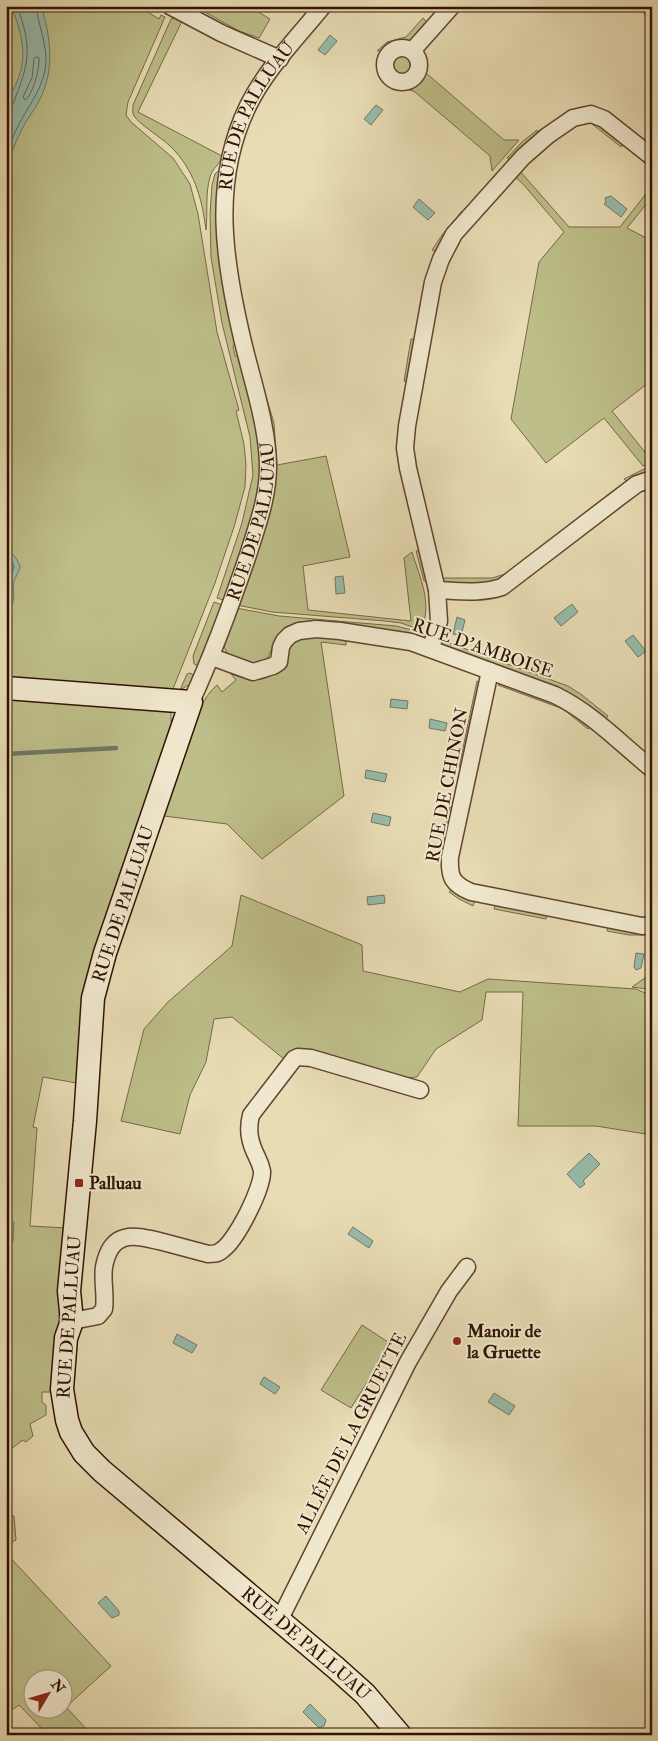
<svg xmlns="http://www.w3.org/2000/svg" width="658" height="1741" font-family="'IM FELL Double Pica',serif">
<style>
.green{fill:#bdbe89;stroke:#786846;fill-rule:evenodd}
.water{fill:#97bcab;stroke:#6f7867}
.lines{fill:none;stroke-linecap:round;stroke-linejoin:round}
.shore{stroke:#646756;stroke-width:1}
.stream{stroke:#6f7867;stroke-width:4.5}
.street-casing{stroke:#60442e;stroke-width:19}
.secondary-casing{stroke:#321202;stroke-width:25}
.street{stroke:#f0e8ce;stroke-width:16}
.secondary{stroke:#f0e8ce;stroke-width:22}
.poi-dot{fill:#8f2418;stroke:#f0e8ce;stroke-width:2}
.labels{text-anchor:middle;stroke-width:4;stroke-linejoin:round;paint-order:stroke}
.street-label{font-size:18px;fill:#321202;stroke:#f0e8ce}
.poi-label{font-size:18px;font-weight:bold;fill:#321202;stroke:#f0e8ce;text-anchor:start}
</style>
<rect width="100%" height="100%" fill="#e8dcb4"/>
<filter id="stains"><feTurbulence type="fractalNoise" baseFrequency=".004" numOctaves="4"/><feColorMatrix values="0 0 0 0 .2 0 0 0 0 .09 0 0 0 0 .02 0 0 0 .5 -.17"/></filter>
<radialGradient id="worn" r=".72"><stop offset=".6" stop-color="#630" stop-opacity="0"/><stop offset="1" stop-color="#630" stop-opacity=".3"/></radialGradient>
<path class="green" d="M6,6H138L159,19L161,15L165,17L128,102L126,115L131,122L173,158L190,184L198,214L217,332L239,410L236,411L244,444L246,465L245,487L234,527L215,583L171,694V722H173L167,753L82,1084L43,1077L33,1127L37,1128L30,1226L67,1228L52,1392H42V1402L46,1405V1415L30,1424L33,1436L26,1442L23,1440L7,1452Z
M194,6H256L255,10L270,19L259,38L239,31Z
M634,6H652V19Z
M175,17L183,19L138,112L222,156C221,164 212,168 210,177C205,194 208,212 206,230C202,198 194,169 170,146C162,138 139,124 134,116C132,112 133,109 133,105L171,19Z
M423,18L429,24L412,43H396L384,50L377,51L387,42L406,37Z
M390 65a11 11 0 1 1 22 0a11 11 0 1 1-22 0Z
M426,73L504,140H519L492,171L490,156L415,92L410,90C418,86 422,82 426,73Z
M587,120L594,121L624,142L621,147Z
M537,130L540,135L511,161L507,158L522,142Z
M222,167L237,341L233,346L235,356L242,358L255,413L262,482L227,601L217,598L242,523L253,475L250,437L222,323L211,257L210,214L212,185L215,174Z
M519,170L569,227H620L652,186V197L627,228L652,241V380L612,411L652,461V463L643,466L604,418L546,463L511,419L539,262L564,232L523,184L514,176Z
M462,211L465,215L437,252L432,250L442,235Z
M411,339L416,340L409,382L404,381Z
M249,340L274,423L277,465L326,456L350,557L303,566L308,610L411,621L404,558L412,552C420,578 433,604 421,630L401,623L385,621L272,612L237,605L266,518Z
M648,467L652,472L628,483L624,479Z
M422,550L428,580L424,581L416,551Z
M505,574L508,578L497,583L450,584L444,582L440,578H492Z
M214,602L225,606L202,667L194,664L193,656Z
M236,608L279,616L396,626L412,630L411,635L303,622C293,625 279,636 274,645C269,653 269,659 261,665L229,658L223,644Z
M310,636L346,640V645L321,642L344,796L262,859L227,824L164,816C174,783 191,706 217,685L222,692L236,680L231,674C247,679 261,684 275,673C286,653 286,642 310,636Z
M441,640L568,686L582,695L608,716L605,720L586,703L566,691L450,648L444,645Z
M190,673L195,676L192,683L180,690L187,674Z
M477,681L482,683L464,769L459,767Z
M502,683L546,697L592,725L588,729L563,709L498,685Z
M452,798L457,799L450,832L444,831Z
M454,888L475,900L473,906L459,899L449,892Z
M241,895L362,945L363,971L460,992L488,979L636,989L645,993L652,988V1135L596,1126H518L523,992H486L482,1020L436,1049L417,1077L404,1078L311,1058L289,1063L232,1017L214,1019L206,1062L190,1095L180,1134L121,1121L144,1029L168,1002L232,946Z
M496,904L547,913L546,919L494,909Z
M608,925L652,930V935H629L607,931Z
M652,973V985L647,989L632,987Z
M362,1325L391,1344L351,1408L321,1390Z
M6,1516H14L16,1540L6,1545Z
M6,1553L111,1666L66,1707L92,1735H48L19,1705L6,1714V1661H8L6,1643ZM32,1678H62V1708H32Z"/>
<path class="water" d="M11,6H41C51,37 55,71 39,101C34,111 26,120 21,131C15,143 11,155 6,167C6,149 4,128 6,109C8,97 17,85 20,73C27,51 20,28 11,6Z
M330,35L337,41L325,55L318,50Z
M376,105L383,110L371,125L364,119Z
M611,196L627,209L621,217L604,204L606,202L605,198Z
M419,199L435,213L428,220L413,207Z
M6,207C16,236 10,266 6,296Z
M6,547L16,558L20,566C19,572 16,576 14,581C11,593 19,601 6,611Z
M343,576L345,593L336,594L335,577Z
M572,604L578,612L561,626L554,618Z
M457,617L465,620L461,636L453,634Z
M633,635L646,651L638,657L625,641Z
M391,699L408,701L407,709L390,707Z
M430,719L447,723L445,731L429,728Z
M366,770L387,774L385,782L365,778Z
M373,813L391,817L389,826L371,822Z
M384,895L385,903L368,905L367,897Z
M636,953L644,954L641,968L636,970L634,967Z
M589,1153L600,1164L583,1181L585,1184L580,1188L567,1174Z
M6,1221L14,1222L13,1242H6Z
M353,1227L373,1241L369,1248L348,1234Z
M177,1334L197,1345L192,1353L173,1343Z
M264,1377L280,1387L275,1394L260,1384Z
M494,1393L515,1406L509,1415L488,1402Z
M106,1596L119,1611V1615L112,1618L98,1603Z
M310,1704L326,1720L324,1726L319,1728L303,1712Z"/>
<g class="lines">
<path class="shore" d="M36,57L39,58C40,67 33,95 25,100L23,97L32,78L34,59Z
M6,108H10L13,104C29,63 33,49 17,6
M6,153C10,145 13,136 17,128C28,105 45,88 46,60C46,41 38,24 36,6
M6,555L12,561L14,567L9,582L10,597L6,604"/>
<path class="stream" d="M6,754L116,748"/>
<g class="street-casing">
<g id="street">
<path d="M170,6L221,33L280,59"/>
<circle cx="402" cy="65" r="17"/>
<path d="M412,51L452,6"/>
<path d="M437,590C458,591 481,594 502,587L617,499L637,484L652,479"/>
<path d="M431,648L439,621L437,590L408,468L405,448L407,426L433,282L441,259L454,234L523,157L547,136L573,118L591,114L604,119L652,157"/>
<path d="M212,657L253,672L273,666L279,662L281,647L284,641L290,635L299,631L316,629L340,631L411,642L555,695C592,713 620,743 652,769"/>
<path d="M490,671L450,857C449,877 452,884 471,892L642,926L652,925"/>
<path id="s1" d="M191,702C213,654 231,605 248,555C257,526 268,498 268,467C268,427 252,380 243,342C224,262 211,182 248,106C266,69 297,38 323,6"/>
<path d="M72,1321L98,1316L104,1309C106,1295 102,1281 104,1267C111,1229 134,1235 163,1242C178,1246 193,1250 208,1254C213,1254 218,1254 222,1250C236,1241 263,1188 262,1171C261,1166 259,1161 257,1157C250,1143 247,1131 251,1115L294,1059L298,1057L311,1058L420,1090"/>
<path d="M279,1621L408,1362L449,1291L467,1267"/>
</g>
</g>
<g class="secondary-casing">
<g id="secondary">
<path id="s2" d="M6,688L191,702L105,953L93,998L85,1121L69,1291L72,1321L66,1338L62,1389L67,1420L71,1432L84,1453L102,1471L336,1668L365,1694L400,1735"/>
</g>
</g>
<use href="#street" class="street"/>
<use href="#secondary" class="secondary"/>
</g>
<g class="poi-dot">
<rect x="74" y="1178" width="10" height="10" rx="2.5"/>
<circle cx="457" cy="1341" r="5"/>
</g>
<g class="labels">
<g class="street-label">
<text dy="6" stroke="none"><textPath href="#s1" startOffset="611">RUE DE PALLUAU</textPath></text>
<text dy="6" stroke="none"><textPath href="#s1" startOffset="192">RUE DE PALLUAU</textPath></text>
<text transform="translate(483 648) rotate(19)" y="6">RUE D'AMBOISE</text>
<text transform="translate(447 785) rotate(-79)" y="6">RUE DE CHINON</text>
<text transform="translate(123 904) rotate(-72)" y="6">RUE DE PALLUAU</text>
<text transform="translate(69 1317) rotate(-86)" y="6">RUE DE PALLUAU</text>
<text transform="translate(351 1433) rotate(-63)" y="6">ALLÉE DE LA GRUETTE</text>
<text dy="6" stroke="none"><textPath href="#s2" startOffset="1252">RUE DE PALLUAU</textPath></text>
</g>
<g class="poi-label">
<text x="89" y="1189">Palluau</text>
<text x="467" y="1337">Manoir de<tspan x="467" dy="21">la Gruette</tspan></text>
</g>
</g>
<rect width="658" height="1741" fill="none" stroke="#e8dcb4" stroke-width="25"/>
<rect x="8" y="8" width="643" height="1726" fill="none" stroke="#321202" stroke-width="2.5"/>
<rect x="12" y="12" width="633" height="1716" fill="none" stroke="#321202"/>
<g transform="translate(48 1694) rotate(52)"><circle r="24" fill="#f0e8ce" stroke="#a4927c"/>
<path d="M0-4L9 19L0 12L-9 19Z" fill="#8f2418"/>
<text y="-8" font-size="14" font-weight="bold" text-anchor="middle" fill="#321202">N</text>
</g>
<rect width="100%" height="100%" filter="url(#stains)"/>
<rect width="100%" height="100%" fill="url(#worn)"/>
</svg>
